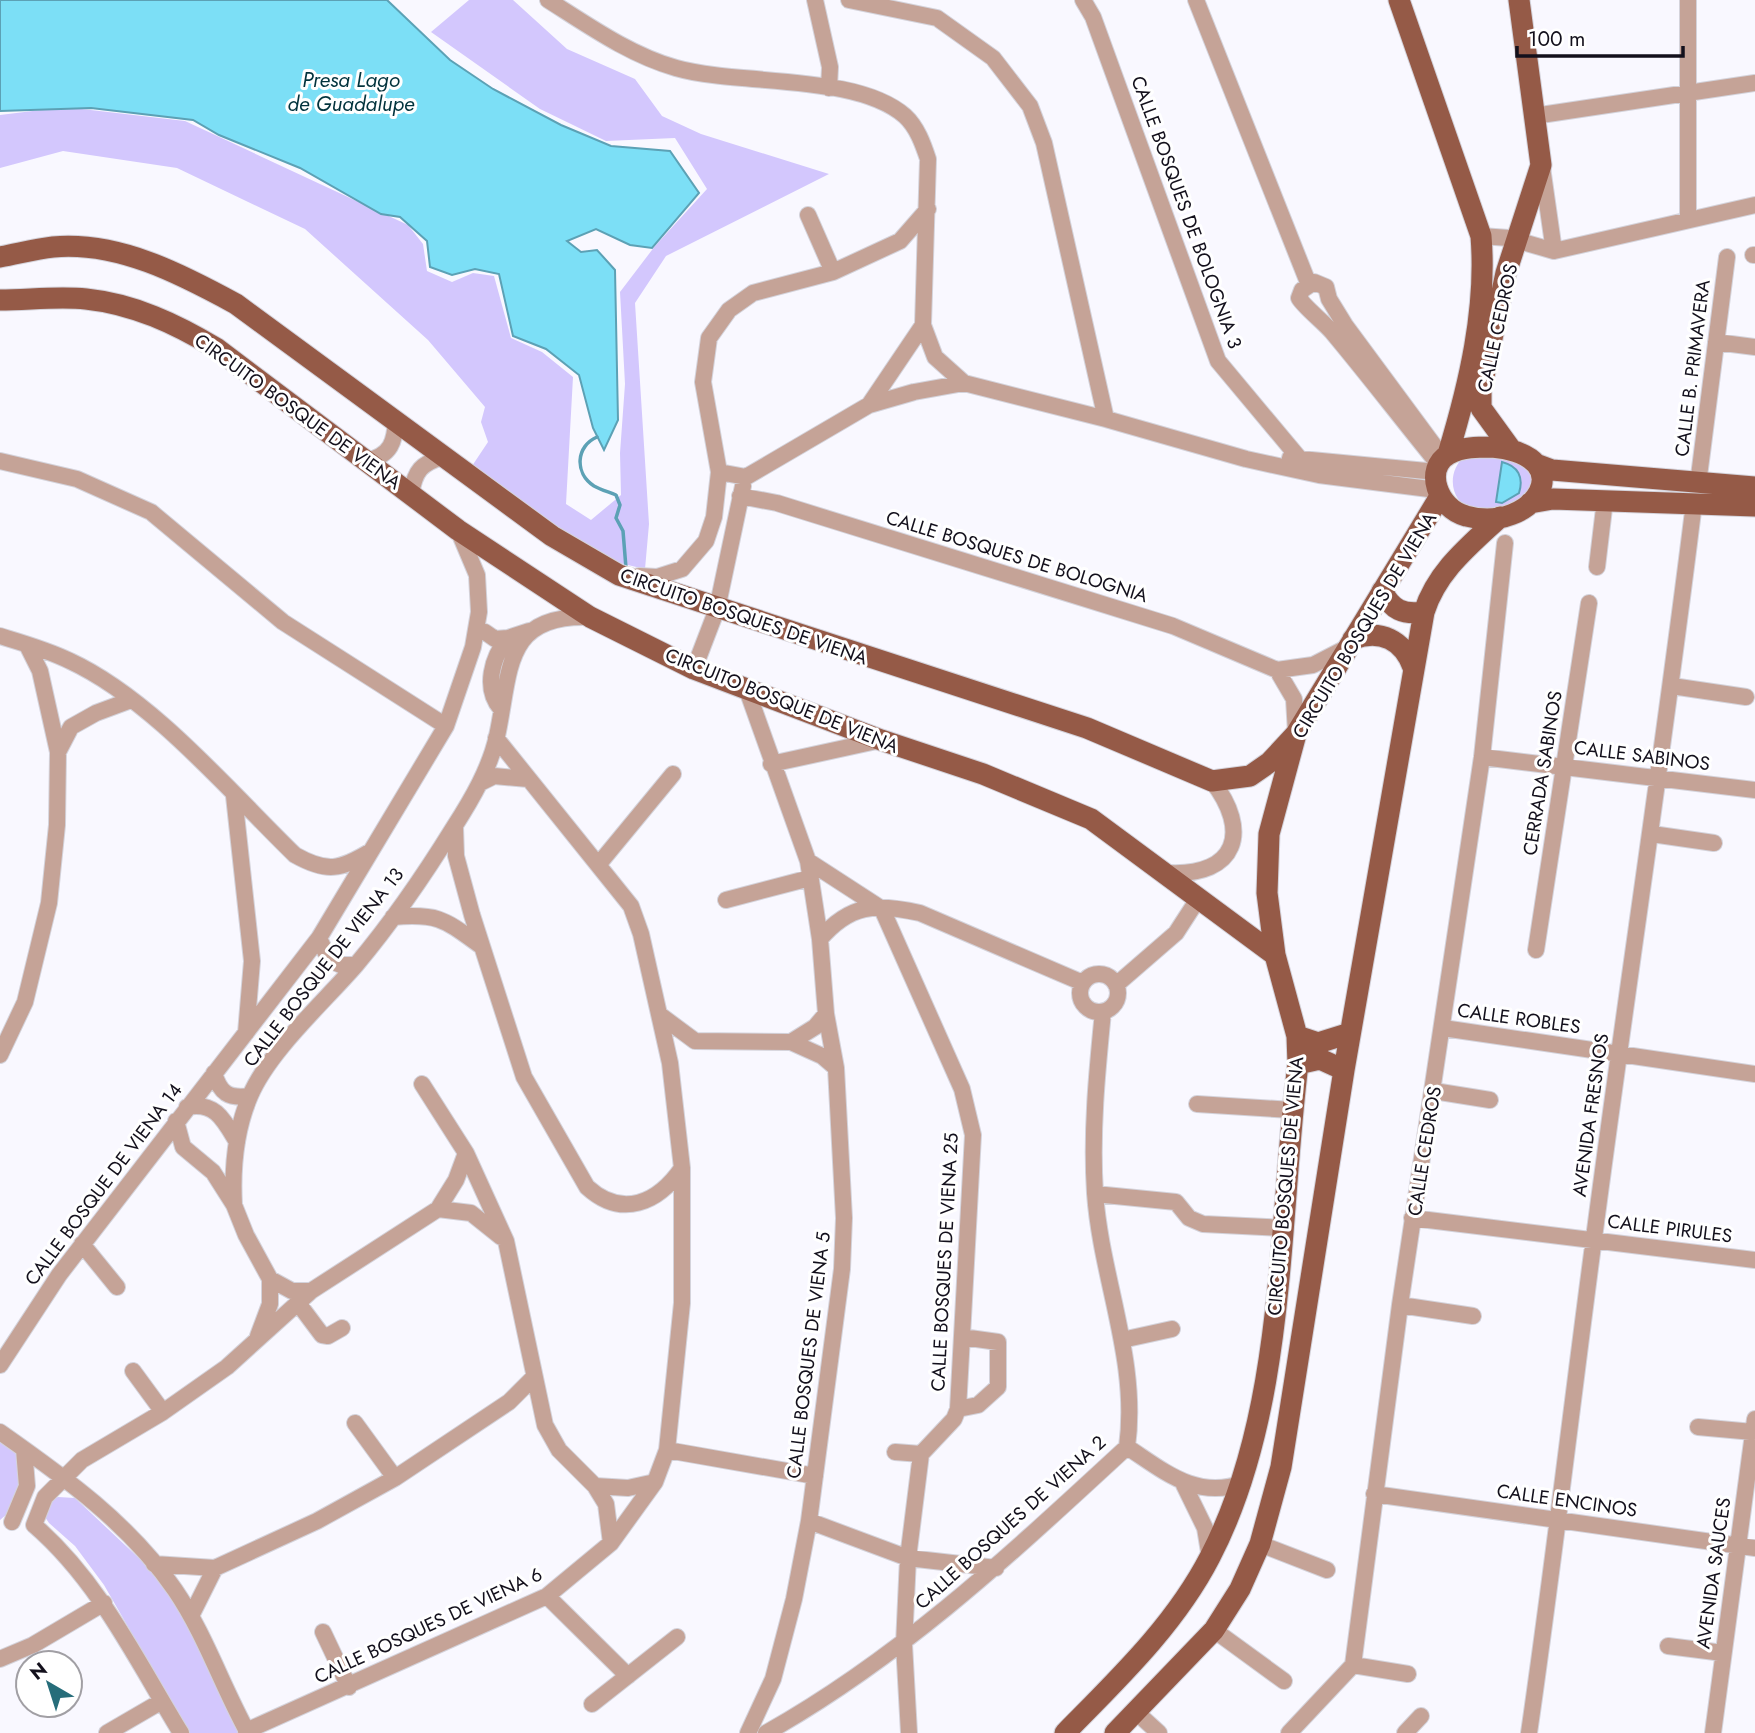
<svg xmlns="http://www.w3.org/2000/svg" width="1755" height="1733" font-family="Jost,sans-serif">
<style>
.green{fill:#d3c7fd}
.water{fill:#7cdff6;stroke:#5ca1b5;stroke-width:2}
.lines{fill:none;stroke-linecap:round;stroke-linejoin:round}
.stream{stroke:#5ca1b5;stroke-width:3.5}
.minor-casing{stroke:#d4d3db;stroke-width:18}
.major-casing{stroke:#d4d3db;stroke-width:23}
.minor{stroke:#c5a397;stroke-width:16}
.major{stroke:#955a47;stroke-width:21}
.labels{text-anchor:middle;stroke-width:6;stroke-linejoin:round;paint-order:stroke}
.street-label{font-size:19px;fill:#13101c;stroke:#fff}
.water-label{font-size:21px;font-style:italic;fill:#02333d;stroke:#fff}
</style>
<rect width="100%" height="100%" fill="#f9f8ff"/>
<path class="green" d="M469,0H513L567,49L635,79L662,116L701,134L829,174L666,256L635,303L649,524L645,569L602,559L513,499L472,466L488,442L481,422L485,407L428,340L305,229L177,168L63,151L0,168V115L65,107L185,121L408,225L423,244L427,271L452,282L473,273L494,276L511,338L542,352L573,377L566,504L591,520L621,495L620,453L625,384L620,292L655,246L707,189L675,138L606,141L540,109L431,32Z
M1465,456H1512L1539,482L1514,510C1502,510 1486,513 1475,510C1449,504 1446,471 1465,456Z
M0,1442L23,1455L21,1502L0,1520Z
M58,1497L75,1498L176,1593L244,1733H189L104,1585L75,1546L49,1523L43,1514L46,1503Z"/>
<path class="water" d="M0,0H387L450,60L493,89L561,125L611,146L670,151L699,193L652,248L630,245L596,229L567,241L581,252L597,250L615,270L618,420L604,450L593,428L579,375L546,349L513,336L499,274L475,269L452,275L430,267L427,241L400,217L381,214L300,168L219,135L193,120L91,108L0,111Z
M1502,462C1518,466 1524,477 1519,493L1502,503L1496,502Z"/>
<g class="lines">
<path class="stream" d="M597,437C576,446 574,473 594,486C601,490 609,492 616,495L620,505L616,518L623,531L626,568"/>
<g class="minor-casing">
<path id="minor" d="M548,0C589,26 630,55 676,68C739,86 856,73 905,116C917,127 923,144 928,159L923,325L935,357L964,383L1106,419L1246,459L1319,475L1437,490
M815,0L830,67L829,88
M849,0L937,18L993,58L1030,106L1044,143L1106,419
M1083,0L1093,17L1218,361L1299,458
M1196,0L1309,285
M1534,116L1755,83
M1542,167L1554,251
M808,215L833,272
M1688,220V0
M1481,236L1509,238L1554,251L1755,205
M1753,255H1755
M1716,342L1755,347
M869,405L914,392L964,383
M1290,458L1437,472
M0,461L77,479L151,512L283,622L446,726
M367,461C391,455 395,442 396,419
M1440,466C1404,422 1369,376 1333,333C1325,323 1304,307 1299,298L1302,290L1314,282L1326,287L1329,299L1345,325L1444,459
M719,472L746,477L869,405L923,325
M1698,484L1727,257
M411,494C415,470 421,464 444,456
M740,496L777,503L1173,626L1277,670L1313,665L1348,647
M1597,567L1605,500
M639,576L657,577L682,569L706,541L714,517L719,472L703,382L709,338L729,310L753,293L833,272L900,241L928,209
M485,632L495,639L508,638
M0,636C23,643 48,650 70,661C152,699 230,792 295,855C327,873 340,870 371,851
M27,645L40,671L58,752
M694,669L717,609L743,486
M1277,670L1294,699L1296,733
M1672,686L1746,697
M747,690L808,861L820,939L826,1014L836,1068L844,1218L842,1269L809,1521L794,1599L773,1679L748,1733
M501,709C483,688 492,657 508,638L529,631
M1482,757L1755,790
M771,764L881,740
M480,783L494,776L528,779
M234,796L252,961L246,1033
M455,826L456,856L472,915L524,1077L587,1187C622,1219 658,1203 682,1168
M1652,834L1714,843
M808,861L882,909
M598,865L673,774
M1169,873C1237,876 1251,831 1212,781
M726,900L810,878
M882,909L962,1089L973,1135L958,1409L954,1419L921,1454L895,1452
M393,917C439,913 445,920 481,946
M319,938L329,960L341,965H356
M820,939C850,904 875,903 920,913L1083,983
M1536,950L1589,603
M1080 993a19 19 0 1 1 38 0a19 19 0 1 1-38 0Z
M1116,985L1176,933L1198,899
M660,1015L695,1041L791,1042L822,1056L836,1068
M1443,1028L1755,1074
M791,1042L815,1027L826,1014
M0,1055L25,1002L49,903L57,825L58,752L71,727L96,713L131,700
M214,1073C220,1093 228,1099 250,1096
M422,1084L466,1153L506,1241L545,1425L559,1450L595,1486L606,1504L611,1543
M1434,1091L1490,1100
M1197,1104L1292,1110
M187,1107C215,1101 224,1120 237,1142
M176,1121L183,1147L213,1172L234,1205L246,1235L270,1279V1304L258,1336
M1095,1194L1176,1202L1189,1218L1203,1224L1285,1228
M234,1205C232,1168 235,1131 250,1096C269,1051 324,1002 356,965C392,922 425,874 454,827C472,799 490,768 497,736C511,672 503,614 589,617
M438,1209L471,1213L501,1237
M1412,1218L1755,1260
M82,1244L117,1287
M270,1279L292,1291H311
M298,1303L322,1335L328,1336L342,1328
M1400,1305L1473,1316
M1122,1340L1172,1329
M0,1365L59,1275L319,938L446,726L473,647L479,612L477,575L458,530
M133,1371L163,1412
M958,1409L978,1405L998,1387V1342L962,1337
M355,1423L395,1478
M1698,1427L1753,1432
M0,1432C64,1477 130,1524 175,1590C205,1634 222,1686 248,1733
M1127,1447C1164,1471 1196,1500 1243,1483
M667,1450L815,1476
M1184,1485L1205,1528L1210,1558
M595,1486L628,1488L655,1482
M1374,1494L1755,1548
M809,1521L908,1558L996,1568
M12,1522L27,1486L24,1449
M34,1525L45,1497L82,1460L163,1412L227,1367L311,1291L438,1209L456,1180L466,1153
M34,1525C99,1581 137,1661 181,1733
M1260,1544L1327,1570
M154,1564L215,1568L317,1521L395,1478L509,1402L534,1377
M547,1596L628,1676
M191,1616L215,1568
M1214,1630L1284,1681
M323,1632L349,1687
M1668,1646L1723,1653
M0,1659L33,1645L104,1603
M1353,1665L1408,1674
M592,1704L677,1637
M1136,1712L1159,1733
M246,1731L547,1596L611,1543L655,1482L667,1450L682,1303V1168L670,1063L641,934L631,906L496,738
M107,1733L162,1701
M766,1733C903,1656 1013,1552 1127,1447C1139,1360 1101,1279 1095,1193C1091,1133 1097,1072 1103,1012
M909,1733L904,1644L908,1558L921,1454
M1289,1733L1353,1665L1400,1305L1482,757L1505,543
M1405,1733L1421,1716
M1529,1733C1553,1568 1572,1403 1594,1238C1626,993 1664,749 1694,503
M1713,1733L1755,1419"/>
</g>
<g class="major-casing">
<path id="major" d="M1399,0L1481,236C1487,309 1469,385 1448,454
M0,257C17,254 35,249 53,247C118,241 181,274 236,304L552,536L619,575L1087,728L1212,781L1250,776L1270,762L1296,734
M0,300C28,300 58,296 86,299C134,304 176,324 216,348L458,530L590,617L694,669L881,740L983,774L1091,819L1275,955
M1492,447C1584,456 1534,535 1466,516C1438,509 1423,469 1449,454C1462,447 1478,447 1492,447Z
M1510,448L1481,408V390L1506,273L1541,165L1519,0
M1536,464L1552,470L1755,487
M1530,503L1553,499L1755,506
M1382,591C1392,610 1403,615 1424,612
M1353,639C1381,629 1403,640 1413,667
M1297,1036L1318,1043L1350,1033
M1298,1064L1320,1059L1344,1070
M1065,1733C1118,1679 1175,1625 1210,1557C1286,1411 1278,1224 1298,1064L1297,1036L1275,955L1267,893L1269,834L1296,734L1439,498
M1115,1733L1214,1630L1240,1589L1260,1544L1281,1467L1344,1070L1424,612C1437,571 1469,546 1500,517"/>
</g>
<use href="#minor" class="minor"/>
<use href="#major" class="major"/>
</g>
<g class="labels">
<g class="street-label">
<text transform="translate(1187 212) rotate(70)" y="7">CALLE BOSQUES DE BOLOGNIA 3</text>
<text transform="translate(1497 328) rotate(-78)" y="7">CALLE CEDROS</text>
<text transform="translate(1692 368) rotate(-83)" y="7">CALLE B. PRIMAVERA</text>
<text transform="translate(298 411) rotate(36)" y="7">CIRCUITO BOSQUE DE VIENA</text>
<text transform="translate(1017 556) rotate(17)" y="7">CALLE BOSQUES DE BOLOGNIA</text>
<text transform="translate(744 616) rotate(19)" y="7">CIRCUITO BOSQUES DE VIENA</text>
<text transform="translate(1364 625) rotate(-59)" y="7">CIRCUITO BOSQUES DE VIENA</text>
<text transform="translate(782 700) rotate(22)" y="7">CIRCUITO BOSQUE DE VIENA</text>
<text transform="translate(1642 755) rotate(7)" y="7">CALLE SABINOS</text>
<text transform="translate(1542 773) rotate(-81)" y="7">CERRADA SABINOS</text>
<text transform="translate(323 967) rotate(-52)" y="7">CALLE BOSQUE DE VIENA 13</text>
<text transform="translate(1519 1018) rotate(8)" y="7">CALLE ROBLES</text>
<text transform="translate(1590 1115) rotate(-82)" y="7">AVENIDA FRESNOS</text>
<text transform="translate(1424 1151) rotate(-81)" y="7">CALLE CEDROS</text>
<text transform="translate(103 1184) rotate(-53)" y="7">CALLE BOSQUE DE VIENA 14</text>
<text transform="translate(1285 1186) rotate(-85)" y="7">CIRCUITO BOSQUES DE VIENA</text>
<text transform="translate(1670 1228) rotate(7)" y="7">CALLE PIRULES</text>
<text transform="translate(944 1262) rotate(-87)" y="7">CALLE BOSQUES DE VIENA 25</text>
<text transform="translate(808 1355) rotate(-83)" y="7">CALLE BOSQUES DE VIENA 5</text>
<text transform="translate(1567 1500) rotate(8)" y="7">CALLE ENCINOS</text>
<text transform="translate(1010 1522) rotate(-42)" y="7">CALLE BOSQUES DE VIENA 2</text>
<text transform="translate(1713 1573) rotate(-82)" y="7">AVENIDA SAUCES</text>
<text transform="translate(428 1625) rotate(-25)" y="7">CALLE BOSQUES DE VIENA 6</text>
</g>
<g class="water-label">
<text x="351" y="87">Presa Lago<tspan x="351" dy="24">de Guadalupe</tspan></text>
</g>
</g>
<g transform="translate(49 1684) rotate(321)"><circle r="33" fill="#ffffff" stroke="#a19fa4" stroke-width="2"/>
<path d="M0-5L12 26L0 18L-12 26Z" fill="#266d7a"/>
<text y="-10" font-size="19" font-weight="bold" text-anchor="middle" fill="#13101c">N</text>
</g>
<path d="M1517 46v10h166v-10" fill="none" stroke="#13101c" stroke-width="3.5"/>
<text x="1528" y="46" font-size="21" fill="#13101c" stroke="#ffffff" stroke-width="5" paint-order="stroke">100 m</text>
</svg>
